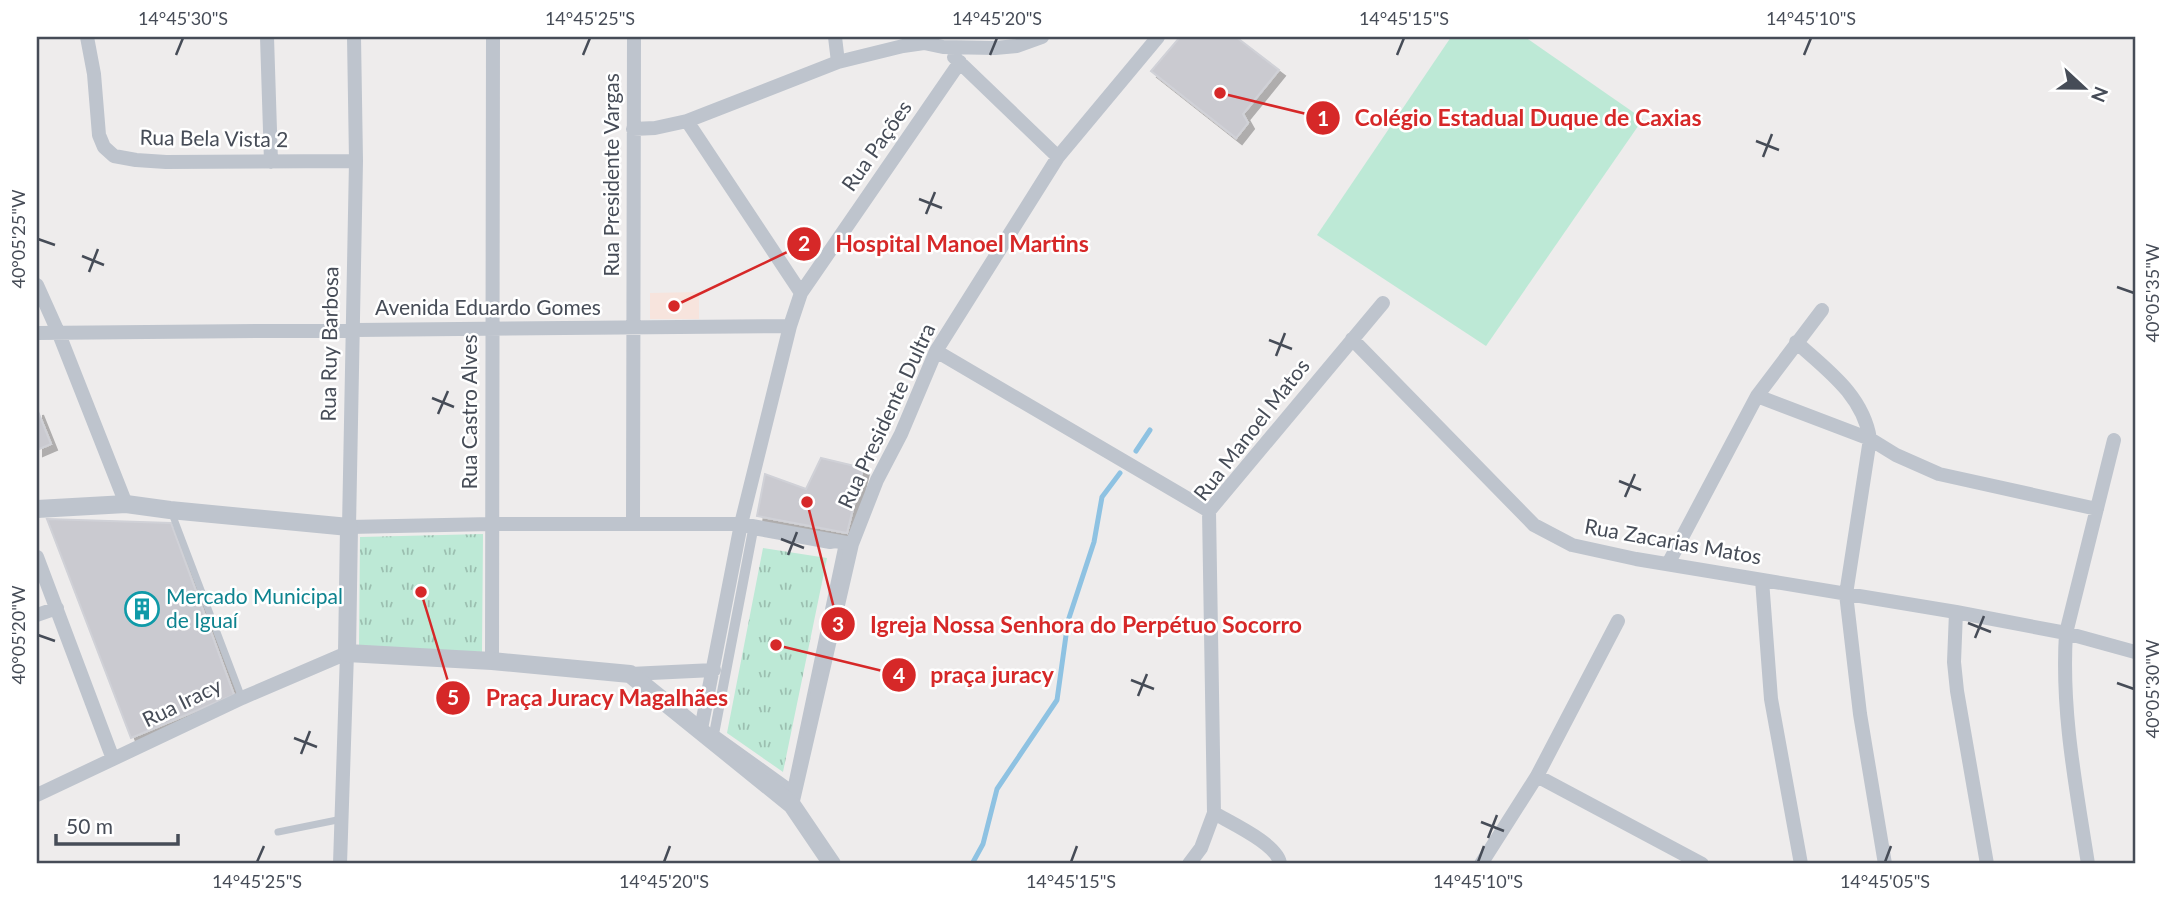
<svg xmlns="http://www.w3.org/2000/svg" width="2172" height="901" font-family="Lato,sans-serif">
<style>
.medical{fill:#f7e4dd}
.green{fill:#bde9d6}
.park{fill:url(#park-tufts)}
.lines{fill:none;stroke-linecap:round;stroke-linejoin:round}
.stream{stroke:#8ec2e2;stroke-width:5}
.building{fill:#cacad0;stroke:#d0d1d7;stroke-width:2;filter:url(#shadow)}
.service{stroke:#bec4cd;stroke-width:7}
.pedestrian{stroke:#bec4cd;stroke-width:10}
.minor{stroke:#bec4cd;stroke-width:14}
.tertiary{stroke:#bec4cd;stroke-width:18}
.ticks{fill:none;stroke:#464c57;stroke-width:2.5}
.labels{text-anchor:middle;stroke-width:5;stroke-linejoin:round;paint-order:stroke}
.street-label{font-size:21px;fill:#464c57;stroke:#fff}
.culture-label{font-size:21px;fill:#0d838f;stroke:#fff;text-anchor:start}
.leader{fill:none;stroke:#d62828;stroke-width:2.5}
.callout-dot{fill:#d62828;stroke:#fff;stroke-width:2.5}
.mark-label{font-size:21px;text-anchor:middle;font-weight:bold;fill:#fff}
.callout-label{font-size:23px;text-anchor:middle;font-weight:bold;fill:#d62828;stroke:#fff;stroke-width:5;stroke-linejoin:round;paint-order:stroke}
.neatline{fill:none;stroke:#464c57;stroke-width:2.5}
.ticks-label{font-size:18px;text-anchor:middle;fill:#464c57}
</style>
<defs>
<pattern id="park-tufts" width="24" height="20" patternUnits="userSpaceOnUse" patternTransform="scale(1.75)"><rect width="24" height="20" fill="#bde9d6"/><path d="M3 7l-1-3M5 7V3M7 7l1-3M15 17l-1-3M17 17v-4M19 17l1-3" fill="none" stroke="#9bbfb0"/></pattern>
<filter id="shadow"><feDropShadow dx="6" dy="6" stdDeviation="0" flood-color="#0004"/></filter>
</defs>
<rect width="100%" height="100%" fill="#eeecec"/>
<path class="medical" d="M699,292V319H650V293Z"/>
<path class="green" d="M1451,37H1525L1643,119L1486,346L1317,235Z"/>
<path class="park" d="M483,534L482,652L359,646L360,537Z
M763,548L827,558L783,772L727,733Z"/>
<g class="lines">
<path class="stream" d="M1136,451L1150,430
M972,864L983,844L997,789L1057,700L1068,621L1094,542L1102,497L1120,473"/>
</g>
<path class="building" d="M1180,37H1236L1279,70L1243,114L1248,123L1236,138L1151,71Z
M37,409L51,444L37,450Z
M821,458L863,468L847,533L757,516L765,474L806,489Z
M47,519L171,523L234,695L131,738Z"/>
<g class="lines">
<path class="service" d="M171,511L242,698
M278,832L342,819"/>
<path class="pedestrian" d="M753,530L830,544L842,542L843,548L792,790L714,734Z"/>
<path class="minor" d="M87,37L94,74L99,135L104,147L114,156L136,160L166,162L356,161
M267,37L271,162
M354,37L356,161L349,527L492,524H741L852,544
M835,37L838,62
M954,57L1058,157
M687,121L801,293
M633,129L655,128L687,121L838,62L903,46L924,43L943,47L995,48L1017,46L1042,37
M37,285L59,334L126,504
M37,333L790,326
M1352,339L1534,525L1572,545L1636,559L1956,612L2066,633L2135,652
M1796,342C1827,370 1863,395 1870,439L1846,594L1860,714L1885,864
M936,351L1209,511
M1757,396L1870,439L1896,455L1939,474L2097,509
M633,524L634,37
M37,557L113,759
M1668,564L1757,396L1822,310
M1762,580L1771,699L1801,864
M1956,612L1954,662L1957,691L1987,864
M37,615L57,608
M492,661L493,37
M630,674L714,670
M701,729L741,524L790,326L801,293L960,62
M1537,776L1702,864
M37,795L242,698L347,653L340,864
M792,805L852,544L877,480L901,434L936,351L1058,157L1158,37
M1214,813C1231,823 1279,845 1280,864
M1189,864L1201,848L1214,813L1209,511L1383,303
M1481,864L1537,776L1618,621
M2088,864C2076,787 2061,711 2066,633L2114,440"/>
<path class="tertiary" d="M37,509L126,504L170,510L349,527L347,653L492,661L630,674L792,805L832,864"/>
</g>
<path class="ticks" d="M176,55L183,38M583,55L590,38M990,55L997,38M1397,55L1404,38M1804,55L1811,38M1756,141L1779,150M1763,157L1772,134M919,199L942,208M926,214L935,192M38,239L55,245M82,256L104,265M89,272L98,249M2117,287L2134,293M1269,340L1292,349M1276,356L1285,333M432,398L454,407M438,414L448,391M1619,481L1641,490M1625,497L1635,474M781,539L804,548M788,555L797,532M1968,623L1991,632M38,635L55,641M1975,638L1984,616M1131,680L1154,689M2117,683L2134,689M1138,696L1147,674M294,738L317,747M301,754L310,731M1481,822L1504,831M1488,838L1497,815M257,862L264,846M664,862L670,846M1071,862L1077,846M1478,862L1484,846M1885,862L1891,846"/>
<defs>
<g id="building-ring" transform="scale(1.75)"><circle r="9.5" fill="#fff" stroke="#0f9aa8" stroke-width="1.5"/><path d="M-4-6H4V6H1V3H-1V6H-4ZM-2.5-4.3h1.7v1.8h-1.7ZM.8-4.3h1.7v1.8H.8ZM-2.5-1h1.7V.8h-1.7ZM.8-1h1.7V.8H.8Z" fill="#0f9aa8"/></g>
</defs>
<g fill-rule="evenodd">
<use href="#building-ring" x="142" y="609"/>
</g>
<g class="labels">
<g class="street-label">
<text transform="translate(214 139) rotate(1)" y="7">Rua Bela Vista 2</text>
<text transform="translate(877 146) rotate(-55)" y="7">Rua Pações</text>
<text transform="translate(612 175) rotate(-90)" y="7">Rua Presidente Vargas</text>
<text x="488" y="315">Avenida Eduardo Gomes</text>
<text transform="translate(330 344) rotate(-89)" y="7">Rua Ruy Barbosa</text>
<text transform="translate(470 412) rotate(-90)" y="7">Rua Castro Alves</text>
<text transform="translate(887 416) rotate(-65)" y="7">Rua Presidente Dultra</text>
<text transform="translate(1252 430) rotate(-52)" y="7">Rua Manoel Matos</text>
<text transform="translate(1673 542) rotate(10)" y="7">Rua Zacarias Matos</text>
<text transform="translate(182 703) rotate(-26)" y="7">Rua Iracy</text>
</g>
<g class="culture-label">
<text x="166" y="604">Mercado Municipal<tspan x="166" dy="24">de Iguaí</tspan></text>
</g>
</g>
<path class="leader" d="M1220 93L1323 118M674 306L804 244M807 502L838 624M776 645L899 675M421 592L453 698"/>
<g class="callout-dot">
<circle cx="1220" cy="93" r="7"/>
<circle cx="674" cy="306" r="7"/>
<circle cx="807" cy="502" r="7"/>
<circle cx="776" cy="645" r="7"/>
<circle cx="421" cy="592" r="7"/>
<circle cx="1323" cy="118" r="18"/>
<circle cx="804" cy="244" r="18"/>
<circle cx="838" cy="624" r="18"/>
<circle cx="899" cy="675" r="18"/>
<circle cx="453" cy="698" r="18"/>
</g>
<g class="mark-label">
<text x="1323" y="126">1</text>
<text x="804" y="251">2</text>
<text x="838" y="632">3</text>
<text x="899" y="683">4</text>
<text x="453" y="705">5</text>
</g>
<g class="callout-label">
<text x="1528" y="126">Colégio Estadual Duque de Caxias</text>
<text x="962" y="252">Hospital Manoel Martins</text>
<text x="1086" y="633">Igreja Nossa Senhora do Perpétuo Socorro</text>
<text x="992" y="683">praça juracy</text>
<text x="607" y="706">Praça Juracy Magalhães</text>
</g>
<rect width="2172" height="901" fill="none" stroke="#ffffff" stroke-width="77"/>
<g transform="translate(2084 88) rotate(112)" stroke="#ffffff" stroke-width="5" paint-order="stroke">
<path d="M0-5L12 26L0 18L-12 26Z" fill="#464c57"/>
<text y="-10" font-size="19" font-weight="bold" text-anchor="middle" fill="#464c57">N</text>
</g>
<path d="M56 834v10h122v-10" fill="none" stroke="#464c57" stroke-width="3.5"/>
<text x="66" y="834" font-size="21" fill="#464c57" stroke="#ffffff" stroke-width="5" paint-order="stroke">50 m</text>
<rect x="38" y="38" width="2096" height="824" class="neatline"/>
<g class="ticks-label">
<text x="183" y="25">14°45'30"S</text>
<text x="590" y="25">14°45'25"S</text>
<text x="997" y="25">14°45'20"S</text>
<text x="1404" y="25">14°45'15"S</text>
<text x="1811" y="25">14°45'10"S</text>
<text transform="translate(19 239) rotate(-90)" y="6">40°05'25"W</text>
<text transform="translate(2153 293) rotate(-90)" y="6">40°05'35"W</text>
<text transform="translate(19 635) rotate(-90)" y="6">40°05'20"W</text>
<text transform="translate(2153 689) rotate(-90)" y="6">40°05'30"W</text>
<text x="257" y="888">14°45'25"S</text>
<text x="664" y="888">14°45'20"S</text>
<text x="1071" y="888">14°45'15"S</text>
<text x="1478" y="888">14°45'10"S</text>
<text x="1885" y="888">14°45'05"S</text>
</g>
</svg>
